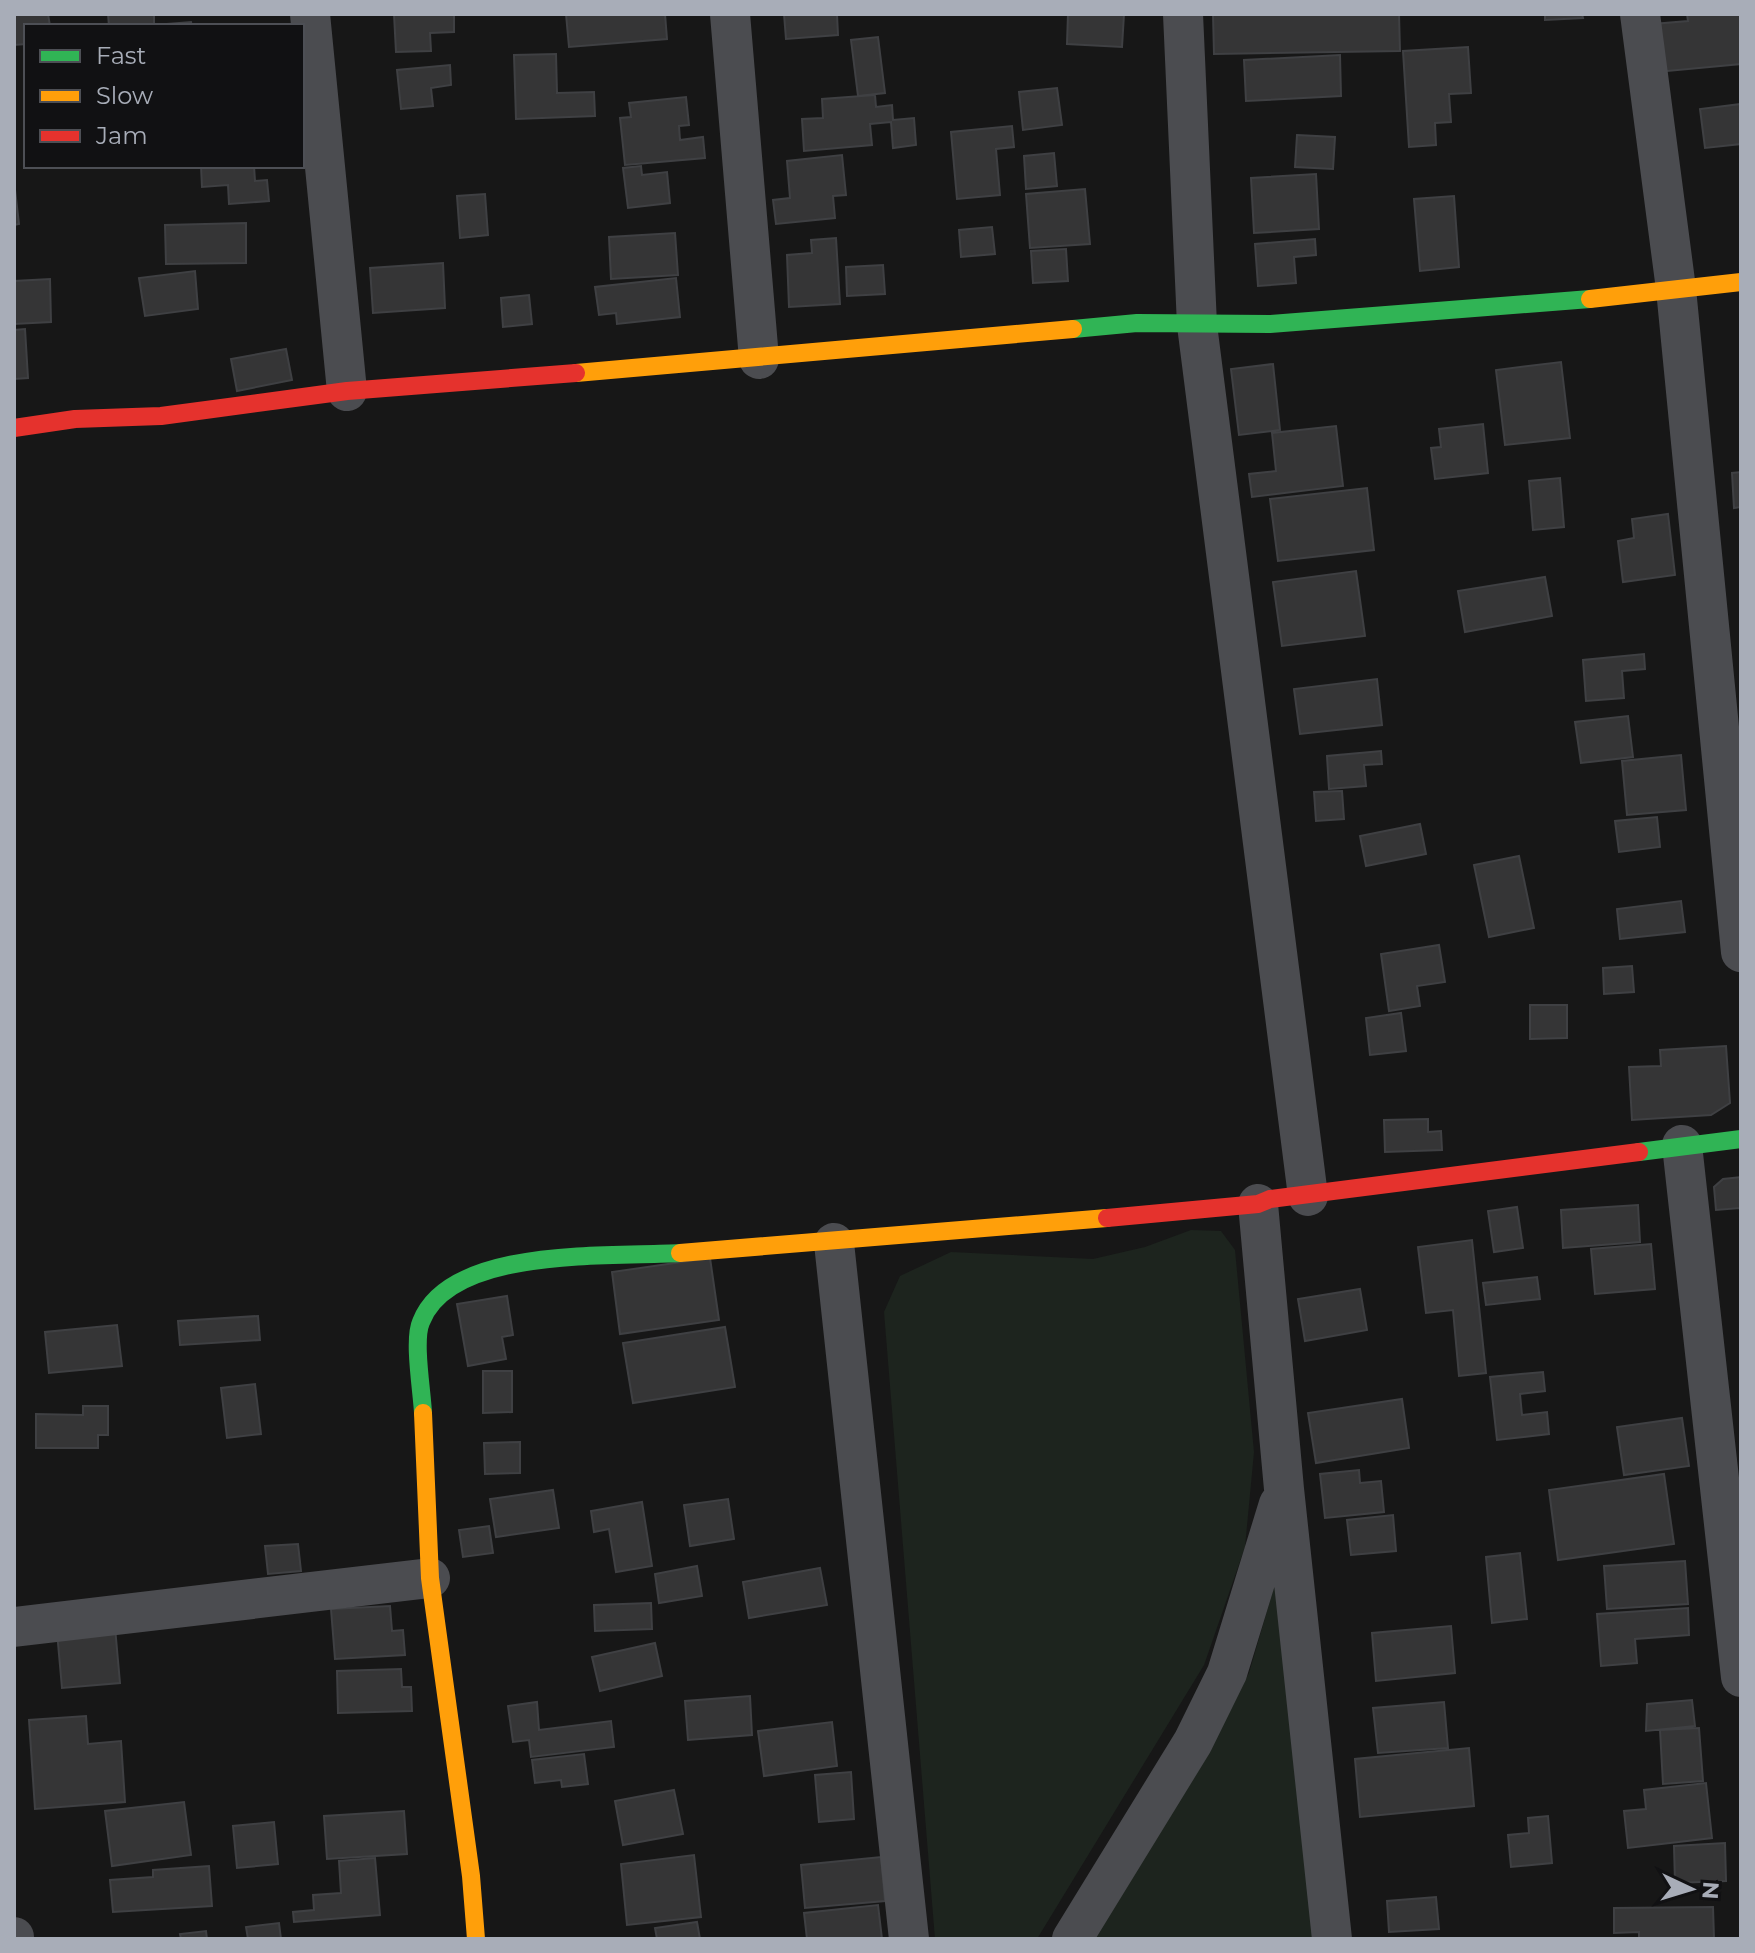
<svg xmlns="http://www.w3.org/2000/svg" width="1755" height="1953" font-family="Montserrat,sans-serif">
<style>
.green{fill:#1d241e}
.building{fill:#353536;stroke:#3f4043;stroke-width:2}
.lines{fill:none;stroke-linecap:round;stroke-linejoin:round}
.street{stroke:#4b4c50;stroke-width:40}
.fast{stroke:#30b455;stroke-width:18}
.slow{stroke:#ff9f0a;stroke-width:18}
.jam{stroke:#e5322d;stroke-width:18}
</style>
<rect width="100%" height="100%" fill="#171717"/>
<path class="green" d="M1191,1230L1221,1231L1235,1250L1254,1452L1245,1547L1204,1665L1037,1939H935L884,1312L900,1276L951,1252L1093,1259L1145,1247Z
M1278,1573L1314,1939H1094L1215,1737L1249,1673Z"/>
<path class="building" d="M14,14H48L50,26H26V44L14,45Z
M108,14H154V25L191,22L192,26H109Z
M394,14H454V32L430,33L431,51L396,52Z
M566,14H665L667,39L569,47Z
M784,14H837L838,35L786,39Z
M1068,14H1124L1122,47L1067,44Z
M1213,14H1399L1400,51L1214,54Z
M1545,14H1582L1583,18L1545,20Z
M1687,14H1741V64L1657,72L1653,24L1688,21Z
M878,37L885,93L858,96L851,40Z
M1468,47L1471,93L1449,94L1451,122L1435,123L1436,145L1409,147L1403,51Z
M556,54L557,93L594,92L595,116L516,119L514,55Z
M1340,55L1341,96L1246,101L1244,60Z
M450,65L451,85L431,88L433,106L401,109L397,70Z
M1057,88L1062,125L1023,130L1019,92Z
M875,95L876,107L892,105L893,120L914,118L916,145L893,148L891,122L870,124L872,145L804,151L802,119L823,118L822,99Z
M686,97L689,125L679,126L680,140L703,137L705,158L625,165L620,118L631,117L629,103Z
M1741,104V144L1705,148L1700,109Z
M1012,126L1014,147L996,149L1000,195L957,199L951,132Z
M1297,135L1335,137L1333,169L1295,167Z
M1054,153L1057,186L1026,189L1024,156Z
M842,155L846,195L833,196L835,218L776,224L773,200L790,198L787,161Z
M201,166H254L255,181L267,180L269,201L229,204L228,185L202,187Z
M641,166L642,175L667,172L670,203L628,208L623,168Z
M1316,174L1319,229L1254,233L1251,178Z
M14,181L19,224L14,225Z
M1085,189L1090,244L1030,248L1026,194Z
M485,194L488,235L460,238L457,196Z
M1454,196L1459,267L1420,271L1414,199Z
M246,223V263L166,264L165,225Z
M992,227L995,254L961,257L959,230Z
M675,233L678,275L611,279L609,237Z
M836,238L840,304L789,307L787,255L812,253L811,240Z
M1315,239L1316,255L1294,257L1296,283L1258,286L1255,244Z
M1066,249L1068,281L1033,283L1031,251Z
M443,263L445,308L373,313L370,268Z
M883,265L885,294L847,296L846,267Z
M195,271L198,309L145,316L139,278Z
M676,278L680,317L617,324L616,313L599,315L595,287Z
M50,279L51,322L14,324V281Z
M529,295L532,324L503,327L501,298Z
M25,329L28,378L14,379V330Z
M286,349L292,380L237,391L231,359Z
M1561,362L1570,438L1505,445L1496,370Z
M1273,364L1280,430L1239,435L1231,369Z
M1483,424L1488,473L1435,479L1431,448L1441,447L1439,429Z
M1336,426L1343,486L1252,497L1249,474L1276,471L1272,433Z
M1741,472V507L1734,508L1732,473Z
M1560,478L1564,527L1533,530L1529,481Z
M1367,488L1374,550L1278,561L1270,499Z
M1668,514L1675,575L1623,582L1618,541L1634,538L1632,519Z
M1356,571L1365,636L1282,646L1273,582Z
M1545,577L1552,616L1465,632L1458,591Z
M1644,654L1645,669L1622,671L1624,698L1586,701L1583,660Z
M1377,679L1382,725L1300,734L1294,689Z
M1628,716L1633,757L1581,763L1575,722Z
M1381,751L1382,764L1364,765L1366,786L1329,789L1327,756Z
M1681,755L1686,810L1627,815L1622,761Z
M1342,791L1344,819L1316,821L1314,792Z
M1657,817L1660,847L1619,852L1615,821Z
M1420,824L1426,854L1366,866L1360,836Z
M1519,856L1534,928L1489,937L1474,865Z
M1681,901L1685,932L1620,939L1617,909Z
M1439,945L1445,982L1417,986L1420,1006L1389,1011L1381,954Z
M1632,966L1634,992L1604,994L1603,968Z
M1530,1005H1567V1038L1530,1039Z
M1401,1013L1406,1051L1370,1055L1366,1018Z
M1726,1046L1730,1103L1711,1115L1632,1120L1629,1067L1661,1066L1660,1050Z
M1428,1119V1132L1441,1131L1442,1150L1385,1152L1384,1120Z
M1741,1177V1215L1740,1208L1716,1210L1714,1187L1723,1179Z
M1638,1205L1640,1242L1563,1248L1561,1210Z
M1517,1207L1523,1248L1494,1252L1488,1211Z
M1472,1240L1486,1373L1459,1376L1453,1310L1426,1313L1418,1247Z
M1651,1244L1655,1289L1595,1294L1591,1249Z
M710,1258L719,1320L620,1334L612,1272Z
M1537,1277L1540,1299L1486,1305L1483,1283Z
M1360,1289L1367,1330L1305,1341L1298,1299Z
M507,1296L513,1335L502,1337L506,1359L468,1366L457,1304Z
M258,1316L260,1340L180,1345L178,1321Z
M117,1325L122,1366L49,1373L45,1332Z
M725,1327L735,1387L633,1403L623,1343Z
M483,1371H512V1412L483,1413Z
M1543,1372L1545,1391L1520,1394L1522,1415L1547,1412L1549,1434L1497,1440L1490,1377Z
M255,1384L261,1434L227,1438L221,1388Z
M1402,1399L1409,1448L1316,1463L1308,1413Z
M83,1406H108V1435H98V1448H36V1414L83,1415Z
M1682,1418L1689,1466L1624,1475L1617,1427Z
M520,1442V1473L485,1474L484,1443Z
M1359,1470L1360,1483L1381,1481L1384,1512L1325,1518L1320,1474Z
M1664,1474L1674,1544L1558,1560L1549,1490Z
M553,1490L559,1528L496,1537L490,1499Z
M728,1499L734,1539L690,1546L684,1505Z
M642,1502L652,1566L616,1572L609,1529L594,1532L591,1511Z
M1393,1515L1396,1551L1351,1555L1347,1520Z
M489,1526L493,1553L463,1557L459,1530Z
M298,1544L301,1571L268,1574L265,1546Z
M1520,1553L1527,1619L1492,1623L1486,1557Z
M1685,1561L1688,1604L1607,1609L1604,1566Z
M697,1566L702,1596L659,1603L655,1574Z
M820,1568L827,1605L749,1618L743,1582Z
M651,1603L652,1629L595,1631L594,1605Z
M390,1606L392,1631L403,1630L405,1655L335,1659L331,1609Z
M1688,1608L1689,1635L1635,1639L1637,1663L1601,1666L1597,1614Z
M1451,1626L1455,1673L1376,1681L1372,1633Z
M115,1627L120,1683L62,1688L57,1632Z
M655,1643L662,1676L600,1691L592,1657Z
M401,1669L402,1687H411L412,1711L338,1713L337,1671Z
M750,1696L752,1735L688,1740L685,1701Z
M1692,1700L1695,1726L1646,1731L1647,1704Z
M537,1702L539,1730L611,1721L614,1747L531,1757L529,1740L513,1742L508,1706Z
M1444,1702L1448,1748L1378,1753L1373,1708Z
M86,1716L88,1744L121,1741L125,1802L35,1809L29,1720Z
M832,1722L837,1766L764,1776L758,1731Z
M1699,1728L1703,1781L1663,1784L1660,1730Z
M1469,1748L1474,1806L1360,1817L1355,1759Z
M584,1754L588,1784L562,1787L561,1780L535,1783L532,1760Z
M851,1772L854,1819L819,1822L815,1775Z
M1706,1783L1712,1838L1628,1848L1624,1811L1646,1809L1644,1790Z
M674,1790L683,1834L623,1845L615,1801Z
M184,1802L191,1855L112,1866L105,1811Z
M404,1811L407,1854L327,1859L324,1816Z
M1548,1816L1552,1863L1511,1867L1508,1835L1529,1833L1528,1818Z
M274,1822L278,1864L237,1868L233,1826Z
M1725,1843L1726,1881L1675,1883L1674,1846Z
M694,1855L701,1917L627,1925L621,1864Z
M881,1857L885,1901L805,1908L801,1865Z
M375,1858L380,1915L294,1922L293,1912L314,1910L313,1895L341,1893L339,1861Z
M209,1866L212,1906L113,1912L110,1880L153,1877V1870Z
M1436,1897L1439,1929L1389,1932L1387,1901Z
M878,1905L882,1939H807L804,1913Z
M1713,1907L1714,1939H1639V1932L1614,1933V1908Z
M697,1922L700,1939H657L655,1928Z
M279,1923L281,1939H248L246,1927Z
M206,1931L207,1939H181L180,1934Z"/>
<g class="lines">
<path class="street" d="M310,14L347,391
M730,14L759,359
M1183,14L1197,325L1308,1196
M1640,14L1676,289L1741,952
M1682,1145L1741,1677
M1258,1204L1284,1489L1332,1939
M834,1243L909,1939
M14,1627L430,1578
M14,1937V1939
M1072,1939L1193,1742L1227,1673L1279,1504"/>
<path class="fast" d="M1073,329L1137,323L1270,324L1590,299
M1639,1152L1741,1139
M423,1413C422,1391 413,1340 421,1322C450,1246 611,1257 680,1253"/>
<path class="slow" d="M1590,299L1741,282
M576,373L1073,329
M680,1253L1107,1218
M423,1413L430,1578L471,1876L476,1939"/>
<path class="jam" d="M14,428L75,419L161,416L347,391L576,373
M1107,1218L1258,1204L1270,1199L1639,1152"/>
</g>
<rect width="1755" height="1953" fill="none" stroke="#a8adb8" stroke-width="32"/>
<rect x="24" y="24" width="280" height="144" fill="#111113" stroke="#4d4f55" stroke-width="2"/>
<rect x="40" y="50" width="40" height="12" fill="#30b455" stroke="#4d4f55" stroke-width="2"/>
<text x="96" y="64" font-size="24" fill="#a8adb8">Fast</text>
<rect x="40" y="90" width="40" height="12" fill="#ff9f0a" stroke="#4d4f55" stroke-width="2"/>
<text x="96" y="104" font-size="24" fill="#a8adb8">Slow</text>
<rect x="40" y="130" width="40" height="12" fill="#e5322d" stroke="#4d4f55" stroke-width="2"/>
<text x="96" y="144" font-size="24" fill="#a8adb8">Jam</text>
<g transform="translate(1691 1889) rotate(94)" stroke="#111113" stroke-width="6" paint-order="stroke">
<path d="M0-6L14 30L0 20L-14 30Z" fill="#a8adb8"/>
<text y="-12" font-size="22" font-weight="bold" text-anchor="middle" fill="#a8adb8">N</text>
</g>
</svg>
